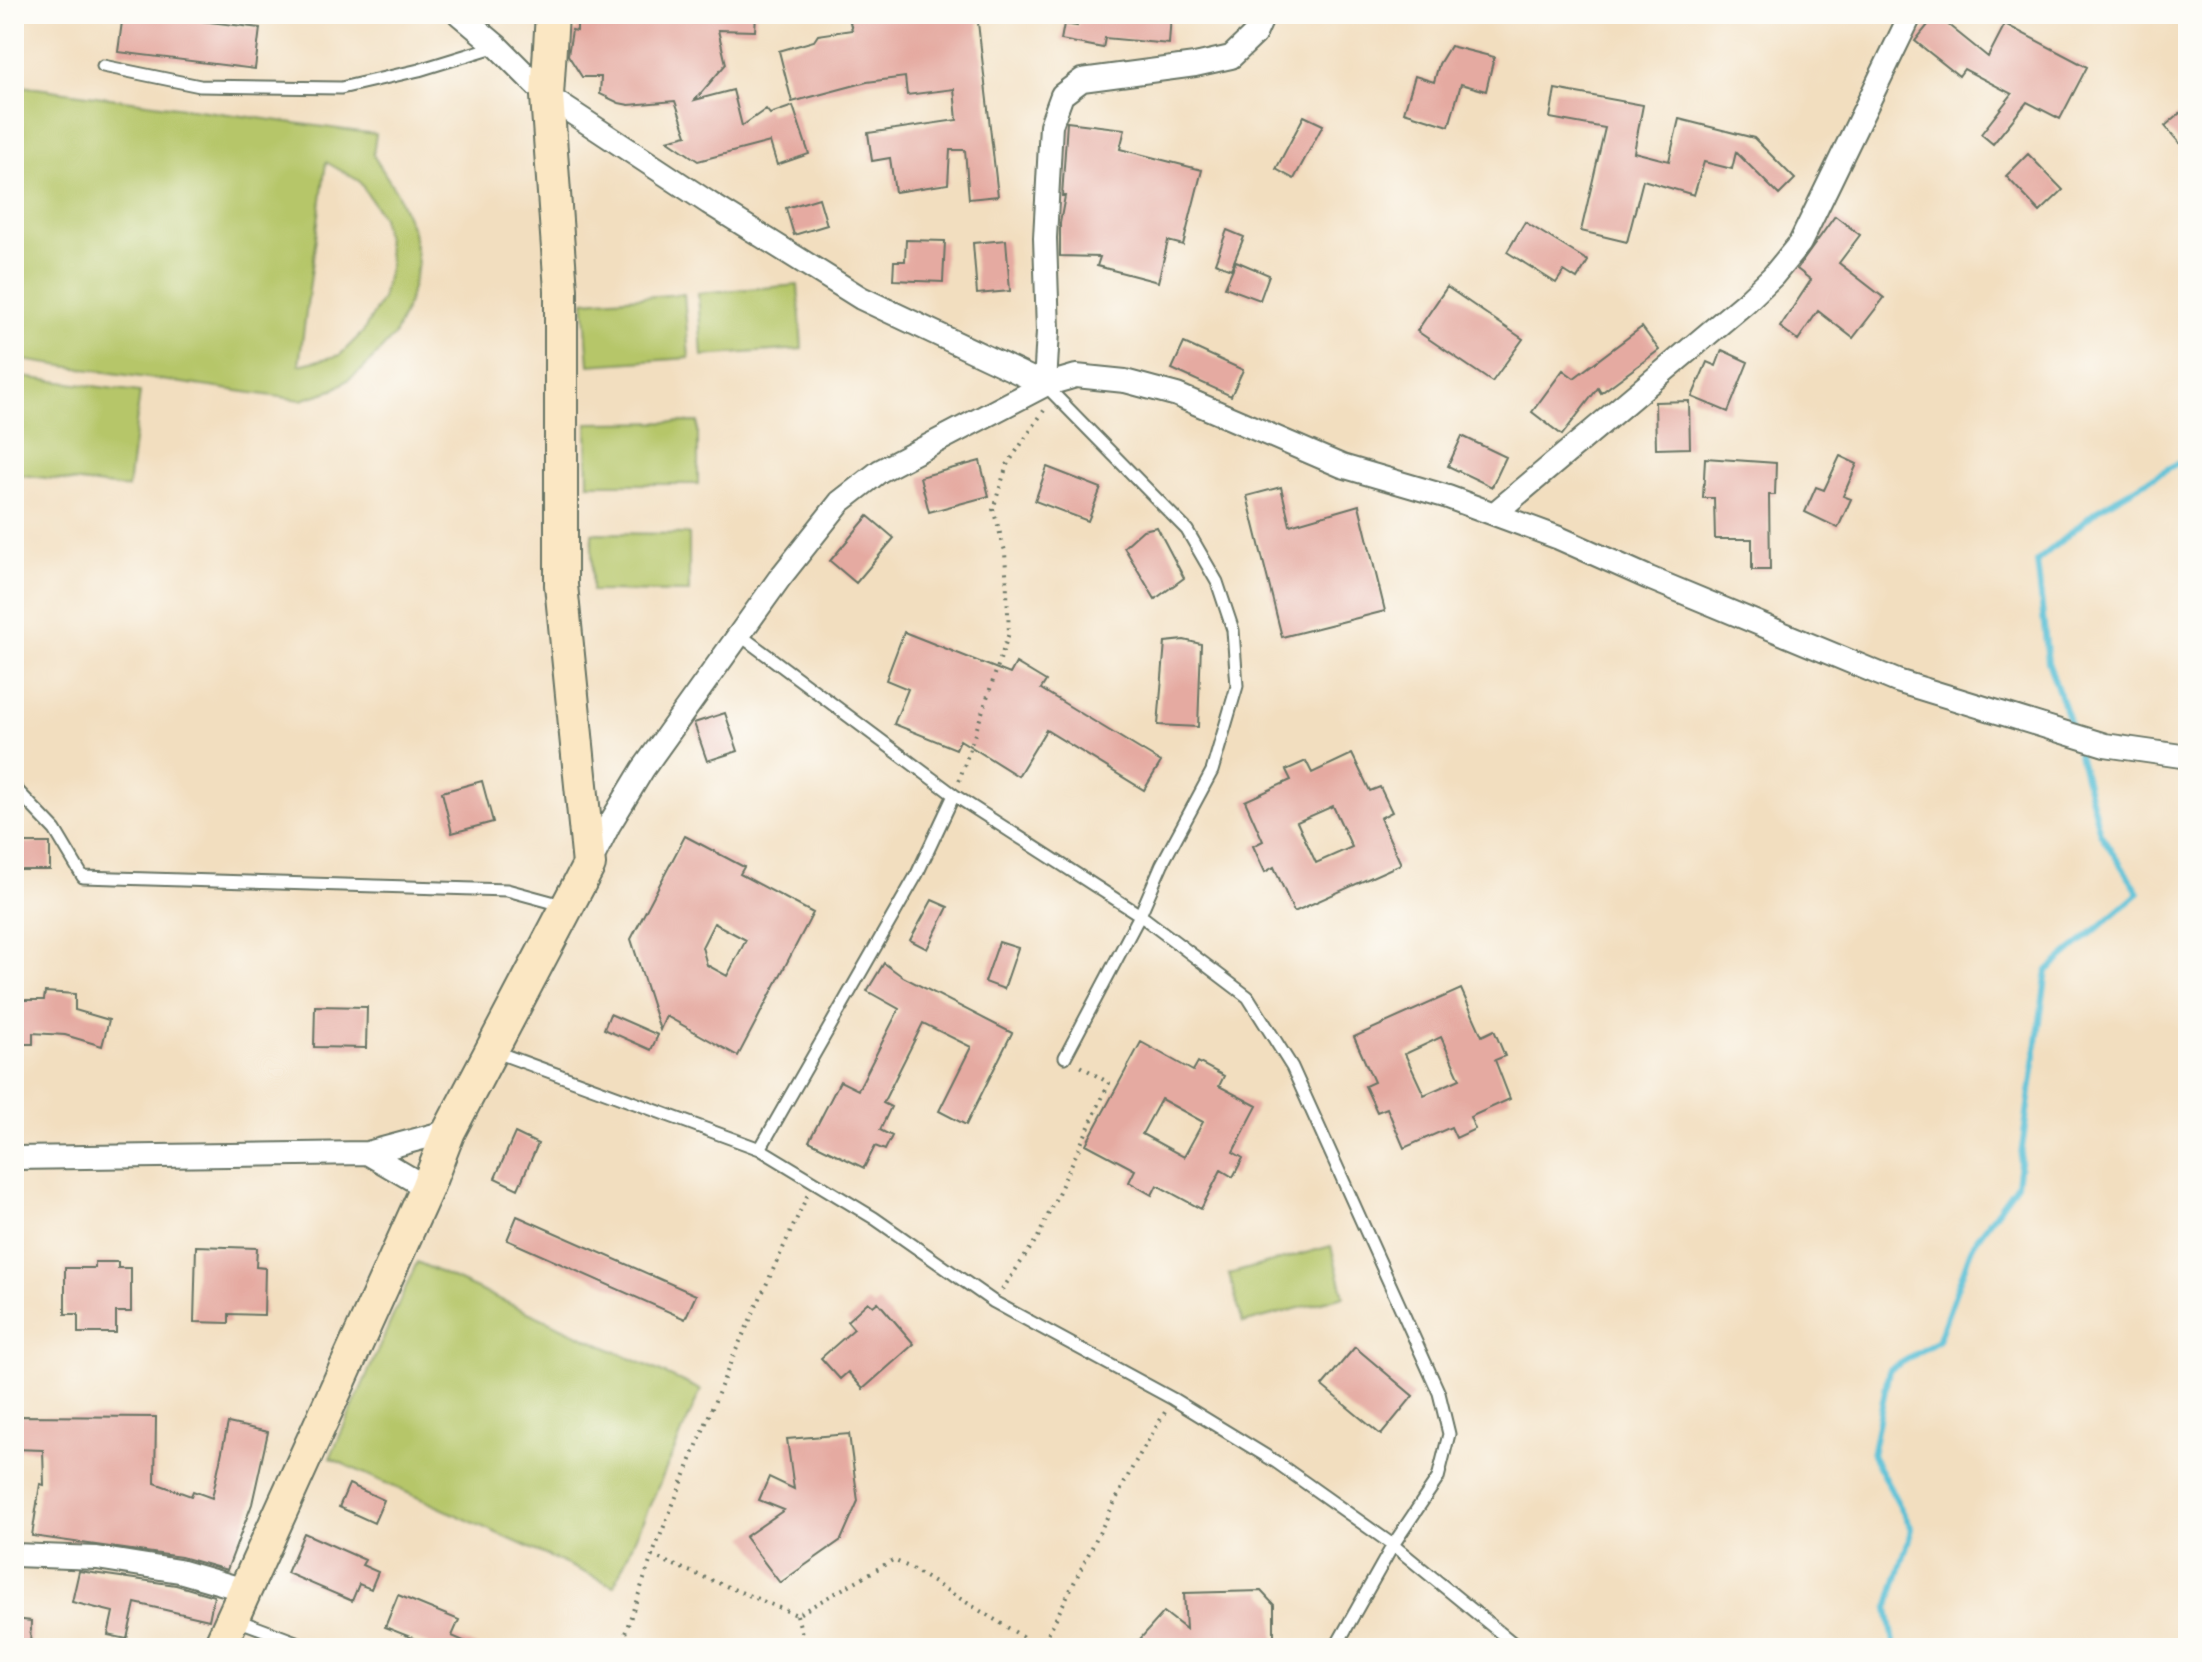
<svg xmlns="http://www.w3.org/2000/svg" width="2202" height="1662" font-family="Sriracha,sans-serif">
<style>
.green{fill:#b6c669;stroke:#6a824e;stroke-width:2;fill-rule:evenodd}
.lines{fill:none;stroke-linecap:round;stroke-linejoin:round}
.stream{stroke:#58bfd5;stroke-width:6}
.building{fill:#e5aaa1;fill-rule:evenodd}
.lane-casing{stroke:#697565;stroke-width:15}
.street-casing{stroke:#697565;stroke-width:26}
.secondary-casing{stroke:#697565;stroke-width:36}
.path{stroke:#697565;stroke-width:4;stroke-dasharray:2 6;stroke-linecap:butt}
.lane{stroke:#fff;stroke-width:11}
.street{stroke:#fff;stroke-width:22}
.secondary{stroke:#fbe7c3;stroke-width:32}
</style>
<rect width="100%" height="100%" fill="#fdfcf7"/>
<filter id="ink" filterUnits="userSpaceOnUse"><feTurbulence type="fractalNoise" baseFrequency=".0125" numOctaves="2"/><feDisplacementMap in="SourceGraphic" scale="16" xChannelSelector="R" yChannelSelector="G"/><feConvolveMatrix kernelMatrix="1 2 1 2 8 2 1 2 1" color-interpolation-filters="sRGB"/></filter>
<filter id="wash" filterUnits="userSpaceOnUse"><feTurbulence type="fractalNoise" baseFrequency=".006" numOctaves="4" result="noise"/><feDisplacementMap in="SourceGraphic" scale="32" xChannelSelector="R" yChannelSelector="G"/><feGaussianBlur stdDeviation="1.8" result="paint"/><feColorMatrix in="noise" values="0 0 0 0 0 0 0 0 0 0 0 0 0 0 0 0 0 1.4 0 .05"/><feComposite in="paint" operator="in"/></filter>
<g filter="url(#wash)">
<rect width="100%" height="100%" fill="#f2debf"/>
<path class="green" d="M14,85L376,134L373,155L397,193L413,231L418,264L408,304L394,336L362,370L333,390L301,400L14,359ZM326,162L359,181L382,217L390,264L382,299L363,332L340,355L299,365Z
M798,285L802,349L702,356L698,293Z
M684,294L689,358L589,365L584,301Z
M14,376L140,392L128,488L14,474Z
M698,422V484H588L587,423Z
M592,533L689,534V592L592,591Z
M1331,1246L1344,1296L1243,1323L1229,1274Z
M417,1262L701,1390L614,1586L330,1458Z"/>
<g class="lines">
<path class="stream" d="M2072,729L2048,662L2037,561L2100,508L2188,457
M1895,1648L1888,1608L1912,1529L1872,1455L1889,1370L1938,1341L1973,1244L2017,1184L2047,971L2139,893L2100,833L2076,743"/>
</g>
<g id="blocks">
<path class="building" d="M123,14L174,19V14H201L200,21L260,28L255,69L118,52Z
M577,14H756L755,31L718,30L726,64L695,100L733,90L742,126L766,109L770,114L793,106L809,154L777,165L770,142L698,161L667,140L687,135L675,101L629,105L619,103L600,94L601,77H582L568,55L572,30L577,31Z
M848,14H936L937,17L977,14L998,196L969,199L965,150H950L948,184L895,192L890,158L872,161L868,133L957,120L954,89L907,95L905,77L867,82L792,102L779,51L814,41L818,35L852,30Z
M1080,14H1171L1169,44L1105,38L1103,48L1061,40L1064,24L1077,26Z
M1936,15L1988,57L2005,24L2087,67L2060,119L2027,102L1993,144L1981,134L2012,94L1964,69L1959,76L1915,41Z
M1450,46L1494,57L1486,91L1461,84L1449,126L1404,112L1415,76L1434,82L1439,64Z
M1555,89L1643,105L1634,152L1669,161L1679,119L1754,138L1795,179L1779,195L1736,152L1732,169L1704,162L1694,195L1643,180L1627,242L1581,231L1605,128L1550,118Z
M2188,106V153L2165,126Z
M1304,116L1323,125L1294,179L1276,169Z
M1067,122L1125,129L1120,149L1202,170L1183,245L1168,241L1158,282L1097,266L1100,257L1060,256V223L1065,196H1062Z
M2028,154L2063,190L2040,212L2006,176Z
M819,198L827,225L794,235L786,208Z
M1835,216L1860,235L1839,263L1884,298L1853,338L1818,311L1798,340L1780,327L1811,280L1797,269Z
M1525,222L1588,261L1577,279L1564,271L1556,283L1507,252Z
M1227,230L1244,237L1231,269L1215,263Z
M906,240L945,241L943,282L893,280L894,261H905Z
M1006,240L1010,291L977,294L973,243Z
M1236,261L1269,275L1260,300L1225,287Z
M1447,287L1523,339L1492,382L1417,331Z
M1642,327L1659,350L1601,393L1598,388L1562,435L1532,412L1563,370L1574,378Z
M1184,343L1243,370L1231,396L1172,369Z
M1722,350L1748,362L1728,412L1692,397L1707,362L1716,366Z
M1689,401L1690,448L1656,449L1655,402Z
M1462,436L1506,457L1492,487L1448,466Z
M1840,456L1857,464L1843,496L1851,499L1838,528L1805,512L1816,487L1824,490Z
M1705,458L1776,463L1775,495H1769L1770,570H1752V539H1715L1714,498H1703Z
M980,461L989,496L929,512L920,477Z
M1047,467L1101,488L1088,521L1035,501Z
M1281,487L1290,525L1359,505L1385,611L1282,637L1247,496Z
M868,516L894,538L856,583L830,561Z
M1157,527L1184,578L1155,599L1124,547L1143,530Z
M904,632L1010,674L1016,663L1046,681L1041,689L1161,762L1144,790L1046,730L1018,776L960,740L956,749L894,724L908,689L886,680Z
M1184,640L1201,644L1198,727L1158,725L1165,642Z
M725,713L738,751L707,761L694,723Z
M1352,754L1370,791L1380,787L1392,812L1380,818L1401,864L1294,912L1274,867L1265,872L1253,846L1263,841L1245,801L1291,780L1286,770L1306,761L1312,773ZM1333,806L1352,847L1316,863L1297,822Z
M482,781L493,822L452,833L442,792Z
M685,836L744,867L740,874L813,913L738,1056L666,1016L660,1030L631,939ZM714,923L746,940L727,976L707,965L702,947Z
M14,843H50V870H14Z
M932,900L948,907L927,949L910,940Z
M999,942L1018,948L1004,989L985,982Z
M884,963L903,977L1012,1033L966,1125L939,1111L971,1047L923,1023L883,1103L891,1107L880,1130L892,1136L885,1150L875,1146L864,1168L809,1141L840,1081L858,1090L899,1009L867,991Z
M1461,989L1482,1036L1494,1030L1505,1056L1495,1060L1510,1099L1470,1117L1475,1129L1456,1138L1451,1127L1404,1148L1387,1108L1377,1112L1365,1086L1374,1082L1354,1037ZM1441,1037L1460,1079L1424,1095L1405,1054Z
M45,992L75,994V1010L109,1020L102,1046L65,1035L33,1033V1044H14V1000H44Z
M315,1006L367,1007L366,1048L314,1047Z
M610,1014L658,1035L651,1050L604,1029Z
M1141,1042L1193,1071L1198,1062L1224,1076L1219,1086L1257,1106L1233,1152L1243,1158L1233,1177L1221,1170L1201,1209L1157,1185L1152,1195L1129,1182L1135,1170L1086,1144ZM1161,1099L1203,1122L1184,1157L1142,1134Z
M515,1133L538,1144L518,1189L495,1178Z
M517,1216L696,1295L685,1319L507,1240Z
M196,1246L257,1248L256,1267L265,1268L264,1315L229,1314V1323L194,1322Z
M95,1262H118V1268H131V1312H116V1333H78V1314H65V1268H95Z
M868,1302L873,1306L878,1302L914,1344L863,1389L848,1372L840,1379L821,1358L854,1329L847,1321Z
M1355,1347L1413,1396L1381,1435L1322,1386Z
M14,1416L156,1417L155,1483L191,1496L193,1491L212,1498L228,1423L268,1432L252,1504L227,1570L181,1557L32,1536L40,1484L44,1485L43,1450L14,1449Z
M849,1434L858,1501L841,1540L780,1583L745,1537L784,1510L759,1500L769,1477L794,1489L787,1439Z
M349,1484L384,1500L374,1523L339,1507Z
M304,1533L365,1560L362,1565L378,1572L371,1589L359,1584L352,1601L287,1573Z
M79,1571L176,1585L214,1596L209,1620L135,1603L127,1639L108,1635L113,1612L72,1602Z
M1261,1591L1274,1605V1648H1132L1164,1612L1186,1629L1184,1593Z
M398,1595L459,1620L452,1636L480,1648H438L385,1627Z
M14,1619L31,1621L30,1648H14Z"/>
</g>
</g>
<g filter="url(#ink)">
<use href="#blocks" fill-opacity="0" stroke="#697565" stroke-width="2"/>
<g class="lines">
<g class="lane-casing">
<path id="lane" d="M103,66L200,86L341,88L419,70L497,46
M740,635L954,795
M14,787L55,830L83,877L507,890L566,906
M496,1052L760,1149L874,1218L994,1302L1173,1399L1276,1462L1393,1545L1519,1648
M1065,1057L1140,915L1248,997L1292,1067L1439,1393L1449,1434L1438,1478L1393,1545L1335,1648
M760,1149L917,874L954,795L1140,915L1162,864L1212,771L1237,686L1233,630L1217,582L1187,530L1045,385
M237,1620L312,1648"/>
</g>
<g class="street-casing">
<path id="street" d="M459,14L497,46L547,96L709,203L861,298L1045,385
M1045,385L1048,331L1045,238L1051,125L1062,95L1082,80L1195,65L1231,57L1255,34L1264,14
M1495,513L1746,302L1773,276L1800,243L1911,14
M589,865L609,825L643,769L779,579L840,502L880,471L1045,385L1076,376L1125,381L1177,395L1342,466L1448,497L1559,538L1649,578L1897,681L2105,745L2188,757
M367,1153L427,1188
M14,1158L367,1153L449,1131
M14,1555L97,1558L179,1571L245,1590"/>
</g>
<g class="secondary-casing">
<path id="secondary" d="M219,1648L427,1188L449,1131L589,865L561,585V290L547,96L552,14"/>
</g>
<path class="path" d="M959,781L1009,633L1005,551L993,509L1007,465L1045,409
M1002,1290L1038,1237L1109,1083L1077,1064
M652,1556L797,1615L893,1560L907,1566L1041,1648L1133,1466L1165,1412
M797,1615L803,1638L801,1648
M620,1648L652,1556L732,1359L808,1194"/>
<use href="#lane" class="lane"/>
<use href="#street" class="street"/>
<use href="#secondary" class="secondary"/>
</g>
</g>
<rect width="2202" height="1662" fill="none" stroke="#fdfcf7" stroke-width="48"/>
</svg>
